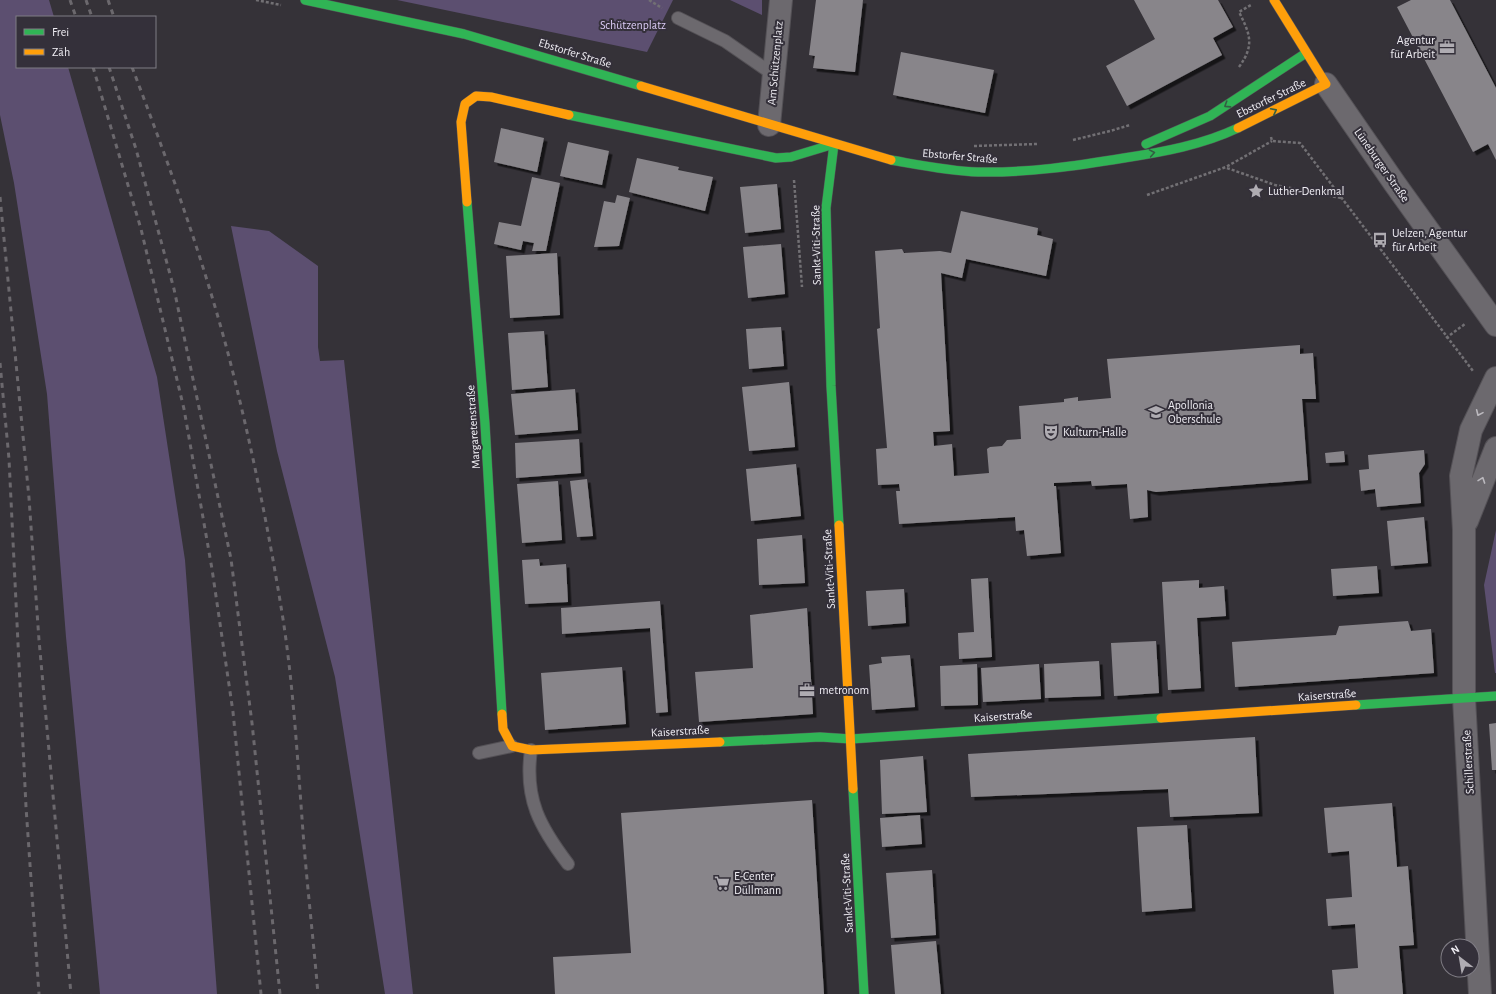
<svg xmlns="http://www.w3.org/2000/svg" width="1496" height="994" font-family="'Alegreya Sans',sans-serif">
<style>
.green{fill:#5c4f70}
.building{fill:#88858a;filter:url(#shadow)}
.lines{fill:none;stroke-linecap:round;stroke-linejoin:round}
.lane-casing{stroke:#545156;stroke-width:14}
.street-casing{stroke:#545156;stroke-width:24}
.fast-casing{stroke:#545156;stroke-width:10}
.slow-casing{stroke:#545156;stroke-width:10}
.path{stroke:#727074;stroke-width:2.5;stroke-dasharray:3 2;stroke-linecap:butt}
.lane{stroke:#6c696e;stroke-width:12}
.street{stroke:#6c696e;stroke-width:22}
.fast{stroke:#30b455;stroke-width:9}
.slow{stroke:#ff9f0a;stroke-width:9}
.rail{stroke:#6b686d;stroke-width:3;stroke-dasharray:5 5;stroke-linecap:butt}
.oneway{stroke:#335e43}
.oneway2{stroke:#bbb9be}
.labels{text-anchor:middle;stroke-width:4;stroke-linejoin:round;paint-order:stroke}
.park-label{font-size:12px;fill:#ddcdf7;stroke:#34303a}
.poi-label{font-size:12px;fill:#f0eef4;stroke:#34303a;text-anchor:start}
.street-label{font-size:12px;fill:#f0eef4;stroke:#34303a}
</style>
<defs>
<filter id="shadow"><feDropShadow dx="3.5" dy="3.5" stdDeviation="0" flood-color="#0009"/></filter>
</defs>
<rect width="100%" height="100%" fill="#353238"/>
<path class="green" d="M0,0H49L54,17H17V67H68L157,377L185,560L217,994H100L66,637L47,394L14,183L0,115Z
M397,0H673L647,52Z
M730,0H762V15Z
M231,226L269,231L318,266V347L320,361L344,360L413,994H385L335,677L277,451Z
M1496,530V673H1495L1484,585Z"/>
<path class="building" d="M816,0H863L855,72L813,68L815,56L809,55Z
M1134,0H1218L1233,27L1213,38L1222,55L1127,106L1106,66L1155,39Z
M1411,0H1450L1496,88V160L1488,144L1473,152L1397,7Z
M901,52L994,70L985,113L893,95Z
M501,128L544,138L537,172L494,162Z
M568,142L609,151L602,185L560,176Z
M637,158L679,167L678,170L713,177L705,211L629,192Z
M532,177L560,183L546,251H532L534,243L523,241L521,250L494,244L499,222L521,226Z
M777,184L781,229L745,233L740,187Z
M617,195L630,198L619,246L594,247L604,201L615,203Z
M961,211L1038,228L1037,235L1053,239L1046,276L966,259L962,278L941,273L950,431L933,432L934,446L952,444L954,476L989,473L987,449L990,447L1002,446L1007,440L1021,439L1019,406L1064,402V399L1078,397V401L1111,398L1107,359L1300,345V354L1313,353L1316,399H1302L1308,480L1156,492L1147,490L1148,517L1130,519L1127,484L1092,486L1091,481L1054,483V486H1056L1061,553L1027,556L1024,530L1016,531L1015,517L899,524L896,491H900L899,484L878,485L876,449L887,448L877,329L880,328L875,251L902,249L904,253L940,251L951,253Z
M781,244L785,294L748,298L743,247Z
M557,253L560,315L510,318L506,256Z
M781,327L784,366L749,369L746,329Z
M544,331L548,387L512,390L508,333Z
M789,382L795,447L749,451L742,387Z
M575,389L578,430L515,435L511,394Z
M579,439L581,473L516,478L515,443Z
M1424,450L1425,464L1419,473L1421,503L1377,507L1375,489L1361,491L1359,470L1369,469L1368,455Z
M1344,451L1345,462L1326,463L1325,453Z
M796,464L801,516L751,521L746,469Z
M587,479L593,536L577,537L570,481Z
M558,481L562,540L522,543L517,484Z
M1424,517L1428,563L1391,566L1387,521Z
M802,535L805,583L759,585L757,539Z
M539,559L540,566L566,564L568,602L525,604L522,560Z
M1377,566L1379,593L1333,596L1331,569Z
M988,578L992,657L959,659L958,633L974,632L971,579Z
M1199,580V588L1224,586L1226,616L1197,618L1201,688L1168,690L1162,582Z
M904,589L906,623L868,626L866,591Z
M660,601L668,712L656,713L650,628L562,634L561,608Z
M807,608L813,714L699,722L695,672L753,668L750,615Z
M1408,621L1411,631L1431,629L1434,673L1235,687L1232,642L1336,635L1339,626Z
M1156,641L1159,693L1114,696L1111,643Z
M910,655L915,707L872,710L869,665L882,663L881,657Z
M1099,661L1101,696L1045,698L1044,664Z
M977,664L978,705L941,706L940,666Z
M1039,664L1041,699L983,702L981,668Z
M622,667L626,724L545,730L541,673Z
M1496,723V770H1492L1489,724Z
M1255,737L1259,813L1170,817L1168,789L971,797L968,754Z
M923,756L927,812L882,814L880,760Z
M812,800L824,994H555L553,957L631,953L621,813Z
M1392,803L1397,867L1408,866L1414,945L1399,946L1403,994H1334L1332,970L1358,968L1355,924L1328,926L1326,899L1352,897L1349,851L1328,853L1324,808Z
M920,815L922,844L882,847L880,818Z
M1187,825L1192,908L1142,912L1137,827Z
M932,870L936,935L891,938L886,873Z
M936,941L941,994H895L891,945Z"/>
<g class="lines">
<g class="lane-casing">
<path id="lane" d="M678,18L725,41L774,75
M531,750C524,799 540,827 568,864
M479,753L512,746"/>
</g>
<g class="street-casing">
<path id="street" d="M1326,84L1395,184L1496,325
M769,125L781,0
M1467,521L1496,448
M1480,994L1464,698V530L1461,476L1471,430L1496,378"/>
</g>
<g class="fast-casing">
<path id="fast" d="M305,0L464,34L641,86
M569,115L776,158L791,157L834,144
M834,144L826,208L831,386L839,525
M1146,144L1210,116L1306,53
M891,160C920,165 949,171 978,172C1027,173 1076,166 1124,158C1163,152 1202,145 1238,128
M467,202L485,424L502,714
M1356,705L1496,696
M720,742L820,737L851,739L1161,718
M853,789L864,994"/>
</g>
<g class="slow-casing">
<path id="slow" d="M641,86L891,160
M1238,128L1326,84L1274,0
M467,202L461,122L465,104L476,96L491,97L569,115
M839,525L853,789
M502,714L503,729L512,746L531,750L720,742
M1161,718L1356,705"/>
</g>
<path class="path" d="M256,0L281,5
M649,0L662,8
M1239,67C1255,45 1250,34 1239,12L1251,5
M1271,137L1272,141L1300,143L1473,371
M1073,140L1110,131L1130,125
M974,146L1037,144
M1227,168L1275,185L1341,198
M794,180L802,287
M1147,195L1226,167L1272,141
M1446,338L1465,324"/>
<use href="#lane" class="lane"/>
<use href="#street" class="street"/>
<use href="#fast" class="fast"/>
<use href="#slow" class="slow"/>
<path class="rail" d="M70,0L76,17
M86,0L92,17
M108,0L114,17
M93,67L141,229L184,409L212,569L233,712L261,994
M109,67L136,149L174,289L231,559L252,723L280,994
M132,67C168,162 203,258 229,357C251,443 269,531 283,619C293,684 297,752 302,818C306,877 313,935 318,994
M0,197L29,498L39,640L71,994
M0,363L9,459L26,807L39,994"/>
</g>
<defs><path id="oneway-chevron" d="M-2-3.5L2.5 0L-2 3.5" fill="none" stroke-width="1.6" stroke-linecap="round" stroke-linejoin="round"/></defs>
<g class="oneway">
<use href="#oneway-chevron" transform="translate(1227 105) rotate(147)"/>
<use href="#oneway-chevron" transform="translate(1274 111) rotate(-27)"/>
<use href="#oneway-chevron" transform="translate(1152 153) rotate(-10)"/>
</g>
<g class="oneway2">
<use href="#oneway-chevron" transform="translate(1479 413) rotate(114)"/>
<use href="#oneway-chevron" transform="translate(1482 480) rotate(-70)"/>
</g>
<defs>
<g id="office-bare" transform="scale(1.2)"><path d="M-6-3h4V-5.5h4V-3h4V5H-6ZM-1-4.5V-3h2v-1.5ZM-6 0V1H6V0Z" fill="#afacb2" stroke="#34303a" stroke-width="2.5" paint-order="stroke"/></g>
<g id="sight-bare" transform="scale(1.2)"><path d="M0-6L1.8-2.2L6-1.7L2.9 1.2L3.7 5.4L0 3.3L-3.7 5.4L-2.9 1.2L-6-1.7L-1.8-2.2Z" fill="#afacb2" stroke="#34303a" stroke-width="2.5" paint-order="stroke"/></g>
<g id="bus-bare" transform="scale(1.2)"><path d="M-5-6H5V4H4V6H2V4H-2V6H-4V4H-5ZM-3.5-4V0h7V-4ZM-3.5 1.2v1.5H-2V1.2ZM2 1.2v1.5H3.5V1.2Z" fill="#afacb2" stroke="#34303a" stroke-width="2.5" paint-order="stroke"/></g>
<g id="school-bare" transform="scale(1.2)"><path d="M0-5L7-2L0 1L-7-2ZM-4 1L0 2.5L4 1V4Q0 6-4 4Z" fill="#afacb2" stroke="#34303a" stroke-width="2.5" paint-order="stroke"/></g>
<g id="theatre-bare" transform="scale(1.2)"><path d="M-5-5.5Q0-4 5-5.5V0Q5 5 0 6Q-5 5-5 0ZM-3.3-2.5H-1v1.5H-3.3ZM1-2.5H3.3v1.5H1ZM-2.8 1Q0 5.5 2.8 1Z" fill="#afacb2" stroke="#34303a" stroke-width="2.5" paint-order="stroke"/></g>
<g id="supermarket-bare" transform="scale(1.2)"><path d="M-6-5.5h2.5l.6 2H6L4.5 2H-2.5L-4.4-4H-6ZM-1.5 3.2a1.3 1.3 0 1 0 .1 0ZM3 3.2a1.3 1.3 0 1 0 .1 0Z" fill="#afacb2" stroke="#34303a" stroke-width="2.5" paint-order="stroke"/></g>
</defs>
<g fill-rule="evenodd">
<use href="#office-bare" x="1447" y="47"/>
<use href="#sight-bare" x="1256" y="191"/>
<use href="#bus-bare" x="1380" y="240"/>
<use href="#school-bare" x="1156" y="412"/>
<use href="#theatre-bare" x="1051" y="432"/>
<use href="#office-bare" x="807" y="690"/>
<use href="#supermarket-bare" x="722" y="883"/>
</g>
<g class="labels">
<g class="park-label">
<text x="633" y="29">Schützenplatz</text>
</g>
<g class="poi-label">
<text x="1435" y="44" text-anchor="end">Agentur<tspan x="1435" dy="14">für Arbeit</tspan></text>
<text x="1268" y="195">Luther-Denkmal</text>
<text x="1392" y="237">Uelzen, Agentur<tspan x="1392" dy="14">für Arbeit</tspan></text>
<text x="1168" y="409">Apollonia<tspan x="1168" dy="14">Oberschule</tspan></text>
<text x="1063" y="436">Kulturn-Halle</text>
<text x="819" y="694">metronom</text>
<text x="734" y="880">E-Center<tspan x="734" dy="14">Düllmann</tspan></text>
</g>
<g class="street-label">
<text transform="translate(575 53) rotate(17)" y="4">Ebstorfer Straße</text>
<text transform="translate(775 63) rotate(-85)" y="4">Am Schützenplatz</text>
<text transform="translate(1271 98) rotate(-26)" y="4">Ebstorfer Straße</text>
<text transform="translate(960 156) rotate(5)" y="4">Ebstorfer Straße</text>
<text transform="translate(1382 165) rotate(55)" y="4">Lüneburger Straße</text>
<text transform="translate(816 245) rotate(-91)" y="4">Sankt-Viti-Straße</text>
<text transform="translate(473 427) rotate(-94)" y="4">Margaretenstraße</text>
<text transform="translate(829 569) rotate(-93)" y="4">Sankt-Viti-Straße</text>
<text transform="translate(1327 695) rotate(-4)" y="4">Kaiserstraße</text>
<text transform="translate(1003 716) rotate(-4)" y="4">Kaiserstraße</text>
<text transform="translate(680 731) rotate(-3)" y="4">Kaiserstraße</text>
<text transform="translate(1468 762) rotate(-93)" y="4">Schillerstraße</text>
<text transform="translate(847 893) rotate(-93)" y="4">Sankt-Viti-Straße</text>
</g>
</g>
<rect x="16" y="16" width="140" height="52" fill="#34303a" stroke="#7f7c84"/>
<rect x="24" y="29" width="20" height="6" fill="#30b455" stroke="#7f7c84"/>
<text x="52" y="36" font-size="12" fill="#f0eef4">Frei</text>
<rect x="24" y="49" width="20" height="6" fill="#ff9f0a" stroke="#7f7c84"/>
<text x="52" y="56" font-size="12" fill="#f0eef4">Zäh</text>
<g transform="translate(1460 958) rotate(329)"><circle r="19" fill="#34303a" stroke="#7f7c84"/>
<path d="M0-3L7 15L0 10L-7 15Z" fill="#afacb2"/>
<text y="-6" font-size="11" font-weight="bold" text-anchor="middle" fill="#f0eef4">N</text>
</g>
</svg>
